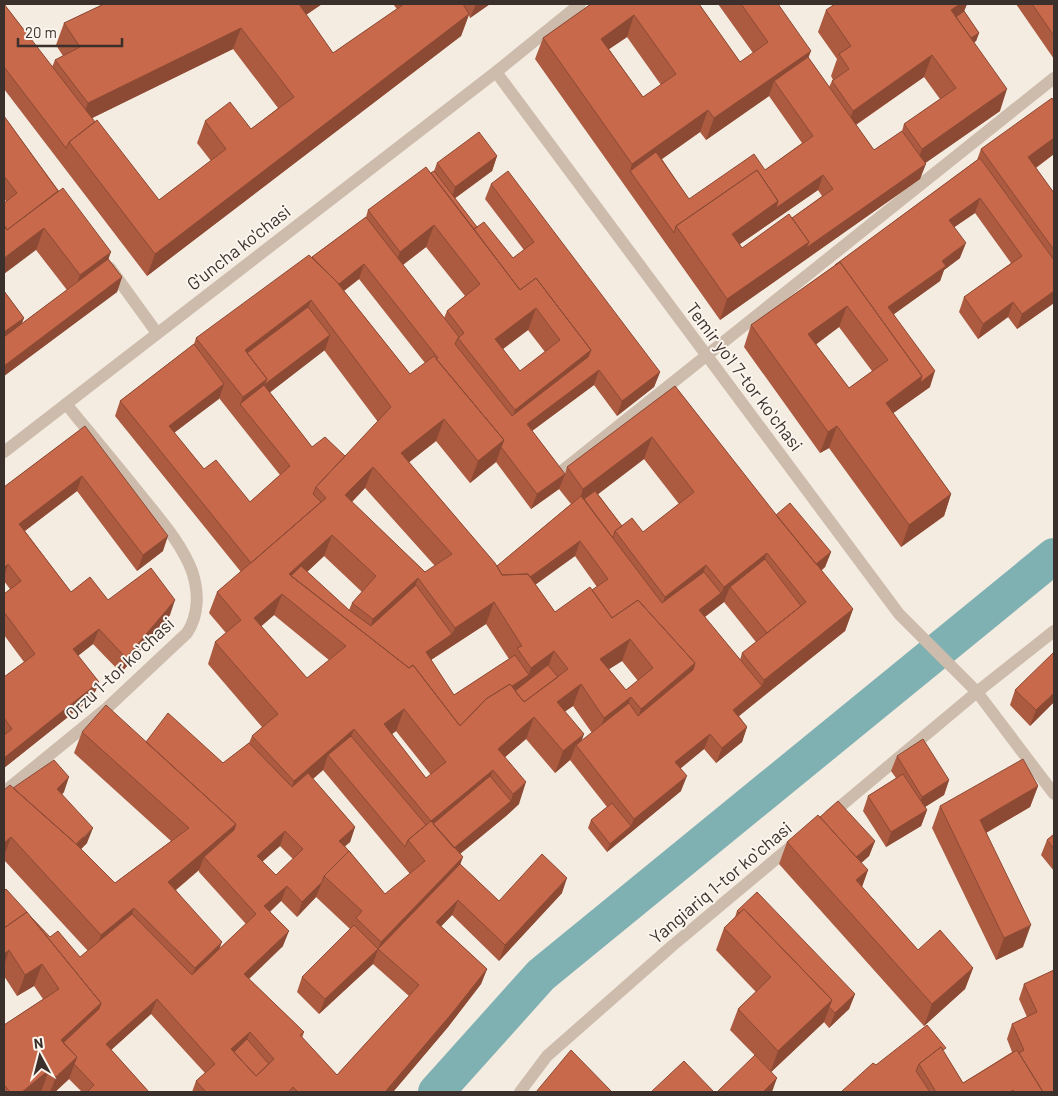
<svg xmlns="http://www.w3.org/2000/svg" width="1058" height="1096" font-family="Barlow,sans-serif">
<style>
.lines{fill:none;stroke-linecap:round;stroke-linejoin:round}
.canal{stroke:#7fb0b2;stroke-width:36}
.minor{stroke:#cdbbac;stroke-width:12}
.tertiary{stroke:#cdbbac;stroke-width:12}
.wall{fill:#ac5a40;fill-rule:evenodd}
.shaded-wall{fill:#8c4a34}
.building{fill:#c8694b;stroke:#8c4a34;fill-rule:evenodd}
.labels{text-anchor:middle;stroke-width:4;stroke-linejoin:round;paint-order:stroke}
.street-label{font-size:18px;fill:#3b302b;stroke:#fbf5ee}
</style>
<rect width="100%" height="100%" fill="#f4ebe1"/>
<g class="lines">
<path class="canal" d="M436,1092L541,975L1054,556"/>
<path class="minor" d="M110,268L157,333
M562,471L1054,78
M4,792L107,708L187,633C199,615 199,592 192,571C181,542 158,517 139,493C115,463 90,433 66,404
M830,815L977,692L1054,631
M520,1092L547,1056L672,946L795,843"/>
<path class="tertiary" d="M496,72L899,614L977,692L1054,794
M4,452L496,72L580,4"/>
</g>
<path class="wall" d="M4,4L52,67L55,60L63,56L56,45L64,23L104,4H322L306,15L333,53L397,9L393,4H490L470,18L469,15L461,36L147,276L4,89ZM233,49L278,108L251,129L205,121L197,143L211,161L159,200L92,118Z
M591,4H699L740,62L753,53L718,4H778L808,57L829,87L832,81L833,80L831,76L837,59L818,32L826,10L967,4L964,11L979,33L976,41L974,42L1000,111L925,163L920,179L720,320L535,59L543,38ZM627,37L661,85L643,97L609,49ZM924,77L940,99L904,124L902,131L874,150L856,125ZM769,96L802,143L765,170L689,199L662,159L700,132L706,140ZM818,190L822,196L792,218L742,248L740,244Z
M1016,4H1054V59Z
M1054,101V154L1036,168L1054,193V303L1017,329L1008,317L978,339L959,312L964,297L1011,263L975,213L954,227L960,258L944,270L940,281L894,314L930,387L893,413L951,494L944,516L901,547L829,448L820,453L744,347L751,325L835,265L977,160L981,149ZM839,327L872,371L849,388L816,344Z
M4,116L122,277L117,292L4,376V291L24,318L21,324L67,290L36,250L4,198Z
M497,156L492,171L455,198L477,227L513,258L524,250L485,199L491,184L660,372L654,387L617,416L594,385L532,431L565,474L567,467L675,386L776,515L831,552L825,567L821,571L853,609L845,631L739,716L747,727L742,742L716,763L704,749L681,768V791L607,852L588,828L591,820L607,807L570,760L555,773L526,739L505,757L519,804L506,816L460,854V864L499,901L562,893L499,961L452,915L441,926L487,969L481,984L448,1027L393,1092H192L196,1081L205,1073L151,1014L111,1050L149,1092H82L69,1079L55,1092H4V1025L43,999L34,986L17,996L4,976V891L50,937L80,957L88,951L4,860V790L13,788L64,792L62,794L87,843L81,849L115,883L171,841L74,753L82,732L146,742L223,763L249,743L252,736L262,727L208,664L215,642L226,633L209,613L217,592L241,572L115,416L120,401L194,344L196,338L312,257L366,217L368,210L434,171L437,163ZM426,247L465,296L447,311L444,318L403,265ZM359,279L425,363L410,374L344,291ZM528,330L545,352L520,371L503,349ZM324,350L378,422L345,456L312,447L270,392ZM219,398L280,475L250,502L204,469L174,433ZM436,441L470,483L496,462L531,509L559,489L571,504L497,566L409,462ZM644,459L679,504L643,532L622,526L598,494ZM365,488L435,566L425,572L352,502ZM324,556L362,592L352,603L349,610L307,572ZM575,556L597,587L555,612L535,584ZM724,602L756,642L742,653L740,660L705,617ZM274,615L329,660L307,678L261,626ZM486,624L509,659L454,695L431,660ZM622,661L638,681L626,690L609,669ZM573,706L592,733L582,741L565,711ZM396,731L431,775L426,778L392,734ZM323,770L410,874L385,894L345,846L350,842L355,827L313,779ZM280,846L293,859L276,875L262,861ZM199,870V872L246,924L219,949L176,890ZM316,897L350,929L302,977L297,992L319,1014L373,964L409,996L337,1075L302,1038L304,1032L249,979L283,946L270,912L281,901L297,917Z
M85,426L163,551L137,571L77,491L25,531L71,592L170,615L121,673L93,644L78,656L99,682L93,697L4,768V677L24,662L4,635V594L10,589L4,581V487Z
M1015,690L1054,702L1030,726L1010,705Z
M897,756L949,780L944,795L925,807L927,810L921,826L886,847L863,811L868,796L896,778L891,771Z
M1038,786L1030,807L986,833L1023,947L996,960L932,828L940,806Z
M1054,834V871L1041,855L1047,840Z
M875,841L869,856L861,863L868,870L862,887L918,950L973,968L965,989L924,1026L779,864L787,842Z
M737,911L855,994L849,1009L829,1028L824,1022L771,1072L730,1030L738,1009L756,992L716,950L724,928L735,917Z
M1054,970V1092H841L876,1065L944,1052L963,1083L1012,1052L1007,1039L1012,1024L1027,1017L1019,999L1024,984Z"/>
<path class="shaded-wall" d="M299,4H322L291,25Z
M476,4H490L470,18Z
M960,4H967L961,19L949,28L951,10Z
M469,14L461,36L147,276L155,254Z
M634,15L627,37L593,60L601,39Z
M241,28L233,49L80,124L88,103Z
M979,33L976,41L959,53L961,46Z
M811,51L803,72L774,81L769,96L706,140L714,118Z
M932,55L924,77L845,132L853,111Z
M1007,89L1000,111L914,171L922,149Z
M708,110L700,132L635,178L630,171L632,164Z
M1054,138V154L1020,179L1028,157Z
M497,156L492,171L450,202L455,187Z
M926,164L920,179L720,320L727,299L809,242Z
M823,175L818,190L724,255L732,234L778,201Z
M980,198L975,213L943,235L949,220Z
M434,225L426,247L392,273L400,252Z
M44,228L36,250L4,274V258Z
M966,243L960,258L944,270L940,281L883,322L888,307L942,261Z
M111,252L103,274L72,297L80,275Z
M364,264L359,279L328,303L334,288Z
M122,277L117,292L4,376V366Z
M1054,291V303L1017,329L1022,314Z
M311,300L303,322L242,357L245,350Z
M1013,302L1008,317L978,339L983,324Z
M847,306L839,327L801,356L808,334Z
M536,308L528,330L487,361L495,339Z
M24,318L16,339L4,348V332Z
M330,335L325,350L246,411L240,404L243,397L267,379Z
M591,350L583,372L507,432L515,410Z
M599,370L594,385L521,439L527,424Z
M935,371L930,387L878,424L886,403L922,376Z
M660,372L654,387L617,416L622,401Z
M224,384L219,399L163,441L169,426Z
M444,419L436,441L393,475L401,453Z
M837,426L829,448L820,453L828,432Z
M652,437L644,459L576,511L583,489Z
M504,440L496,462L470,483L478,461Z
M373,467L365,488L337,517L345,495Z
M565,474L559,489L531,509L537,494Z
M82,476L77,491L14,539L19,524Z
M951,494L944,516L901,547L909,525Z
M332,535L324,556L293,585L289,574Z
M168,536L163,551L137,571L143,555Z
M580,541L575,556L520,596L500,582Z
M831,552L825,567L806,583L812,568Z
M767,553L759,574L730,587L724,602L694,625L699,610L721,593L724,587Z
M8,564L4,577V568Z
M706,565L698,587L657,618L665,597Z
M418,578L410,600L366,641L373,619Z
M282,594L274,615L246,640L254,618Z
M175,600L170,615L121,673L126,658Z
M494,602L486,624L420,667L426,652L452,634L455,628Z
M853,609L845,631L756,702L728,725L733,710L762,686L764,680Z
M99,629L93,644L67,664L73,649Z
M630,639L622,661L592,680L600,659Z
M554,651L546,673L523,690L531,668Z
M695,663L687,685L633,731L641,709Z
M529,675L523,690L484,706Z
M99,682L93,697L4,768V758Z
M581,684L573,706L549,723L557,702Z
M1054,693V702L1030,726L1036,710Z
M631,697L623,718L597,740L604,718Z
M404,709L396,731L376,746L384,724Z
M534,717L526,739L490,770L498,749Z
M747,727L742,742L716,763L722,748Z
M354,729L346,751L328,755L323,770L286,802L294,781Z
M584,734L579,749L576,745L570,760L555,773L563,751Z
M710,734L704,749L670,777L675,762Z
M493,770L485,791L428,827L431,821Z
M687,776L681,791L607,852L610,844L631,826L634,819Z
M69,777L64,792L52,804L57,789Z
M949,780L944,795L917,812L922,797Z
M526,782L519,804L506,816L444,867L449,852L511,801L513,794Z
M1038,786L1030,807L972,841L980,820Z
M927,810L921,826L886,847L891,832Z
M236,824L228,846L204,857L199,870L160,903L168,882Z
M355,827L350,842L334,856L339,841Z
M93,828L87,843L66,864L72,849Z
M285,831L280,846L252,871L257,856Z
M11,837L4,856V843Z
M875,841L869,856L846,877L851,862Z
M463,857L455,879L378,949L381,942Z
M868,870L860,892L856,880Z
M567,878L562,893L499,961L505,945Z
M322,882L316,897L297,917L302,902Z
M287,886L281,901L259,921L264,906Z
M458,900L452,915L431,937L436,922Z
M134,908L127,930L93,957L101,935Z
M1031,925L1023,947L996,960L1004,938Z
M289,931L283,946L238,989L244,974Z
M222,942L214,964L187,990L195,968Z
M378,949L373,964L319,1014L325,999Z
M9,950L4,966V954Z
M42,964L34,986L17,996L25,975Z
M973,968L965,989L924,1026L932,1004Z
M487,969L481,984L448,1027L393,1092H385Z
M855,994L849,1009L829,1028L835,1013Z
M157,999L151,1014L100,1060L106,1044Z
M832,1000L824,1022L770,1073L778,1051Z
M101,1003L93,1024L63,1052L61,1040Z
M250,1032L244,1047L229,1057L231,1049Z
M77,1057L69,1079L55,1092H50L56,1077Z
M49,1070L41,1092H22Z
M777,1078L772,1092H763Z"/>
<path class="building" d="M4,4L95,122L69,142L66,148L4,67Z
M104,4H299L333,53L404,4H463L469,14L155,254L69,142L97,120L159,200L226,149L205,121L230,102L251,129L294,97L241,28L88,103L55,60L80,47L64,23Z
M591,4H699L740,62L768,42L741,4H778L811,51L714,118L708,110L632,164L543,38ZM634,15L676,74L643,97L601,39Z
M835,4H960L951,10L1007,89L922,149L904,124L956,88L932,55L853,111L832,81L849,69L839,54L851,46L826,10Z
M1032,4H1054V36Z
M964,11L979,33L971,38L956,17Z
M808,57L874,150L902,131L926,164L806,248L809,242L792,218L833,189L823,175L776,208L778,201L757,170L676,226L674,233L630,171L656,152L689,199L754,154L765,170L813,136L774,81Z
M1052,98L1054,102V138L1028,157L1054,193V250L981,149Z
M4,116L58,191L7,230L4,225V203L17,193L4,176Z
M479,132L497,156L455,187L437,163Z
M980,158L1054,260V291L1022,314L1013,302L983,324L964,297L1022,256L980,198L949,220L966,243L942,261L946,266L888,307L935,371L920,383L922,376L840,262L835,265Z
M426,167L520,290L536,278L591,350L515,410L458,338L464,333L447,311L480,284L434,225L400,252L368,210ZM536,308L560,340L520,371L495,339Z
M757,170L778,201L732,234L742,248L789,214L809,242L727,299L676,226Z
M434,171L477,227L474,229L431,173Z
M508,171L660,372L622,401L599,370L527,424L565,474L537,494L501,447L504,440L436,359L438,358L364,264L339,284L312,257L366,217L459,337L458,338L455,344L512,416L588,357L591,350L536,278L520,290L474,229L484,222L513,258L534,242L491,184Z
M63,188L111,252L80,275L44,228L4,258V225L7,230Z
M309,255L336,281L410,374L434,356L504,440L478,461L444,419L401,453L495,563L502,575L528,574L555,612L590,587L612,618L638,600L695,663L641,709L631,697L604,718L581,684L557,702L584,734L563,751L534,717L498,749L526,782L513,794L493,770L431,821L463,857L381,942L356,918L362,911L324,876L349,851L385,894L425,861L408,840L431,821L354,729L294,781L252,736L278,714L215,642L241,620L217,592L326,498L316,487L391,407L311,300L245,350L267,379L243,397L196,338ZM373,467L452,554L425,572L345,495ZM332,535L376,576L352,603L373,619L418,578L455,628L494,602L522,646L517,648L531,668L554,651L568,669L524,702L510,684L486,699L460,726L413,665L409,668L289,574ZM282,594L346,646L307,678L254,618ZM630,639L653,668L626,690L600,659ZM404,709L446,762L426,778L384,724Z
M108,259L122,277L4,366V337Z
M840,262L922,376L886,403L951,494L909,525L837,426L828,432L751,325ZM847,306L888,360L849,388L808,334Z
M4,291L24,318L4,332Z
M308,307L330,335L264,385L267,379L247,353Z
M194,344L224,384L169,426L204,469L216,460L250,502L290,466L240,404L264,385L312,447L325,437L345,456L316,487L313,494L321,502L251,563L120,401Z
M675,386L774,512L853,609L764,680L742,653L806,602L767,553L724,587L706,565L665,597L615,531L632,518L643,532L694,492L652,437L583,489L567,467Z
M85,426L168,536L143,555L82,476L19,524L71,592L90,577L108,600L151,568L175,600L126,658L99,629L73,649L99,682L4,758V735L12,729L4,718V677L35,654L4,612V594L21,581L8,564L4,568V487Z
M595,491L622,526L615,531L613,538L584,499Z
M581,496L662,603L704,572L721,593L699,610L762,686L733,710L747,727L722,748L710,734L675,762L687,776L634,819L576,745L629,703L638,716L693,670L695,663L638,600L612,618L592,590L608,579L580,541L530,577L528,574L502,575L497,566Z
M790,503L831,552L816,564L776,515Z
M765,559L801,606L767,633L730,587Z
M301,566L349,610L371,626L416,585L452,634L426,652L454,695L515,655L529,675L512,686L510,684L486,699L460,726L413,665L409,668L291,576Z
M1054,652V693L1036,710L1015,690Z
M548,665L558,677L524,702L515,691Z
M106,705L236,824L168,882L222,942L195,968L134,908L101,935L11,837L4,843V790L10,785L74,842L115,883L189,828L82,732Z
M168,713L223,763L249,743L292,787L308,773L355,827L339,841L351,853L349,851L324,876L322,882L302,902L287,886L264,906L289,931L244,974L304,1032L300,1035L337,1075L419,985L378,949L460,864L499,901L542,854L567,878L505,945L458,900L436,922L487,969L453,1012L385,1092H298L293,1087L288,1092H206L196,1081L215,1064L157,999L106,1044L149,1092H87L94,1085L74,1064L77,1057L63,1043L99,1009L101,1003L30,916L50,937L58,931L80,957L132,914L192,975L256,914L204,857L234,830L236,824L146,742ZM285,831L303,849L276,875L257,856ZM250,1032L274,1059L256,1076L231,1049Z
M351,736L426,825L408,840L405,847L328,755Z
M923,739L949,780L922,797L897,756Z
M1023,759L1038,786L980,820L1031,925L1004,938L940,806Z
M54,760L69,777L57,789L93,828L76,844L13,788Z
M903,774L927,810L891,832L868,796Z
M490,776L511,801L454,848L433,824Z
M838,801L875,841L856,857L820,817Z
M612,803L631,826L610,844L591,820Z
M818,815L868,870L856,880L918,950L940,930L973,968L932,1004L787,842Z
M1054,834V849L1047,840Z
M6,889L27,912L4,928V891Z
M757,892L855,994L835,1013L829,1007L832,1000L744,909L739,913L737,911Z
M744,909L832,1000L778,1051L738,1009L771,977L724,928Z
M27,912L101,1003L61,1040L77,1057L56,1077L49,1070L22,1092H10L4,1085V1025L59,989L42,964L25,975L9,950L4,954V928Z
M354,925L378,949L325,999L302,977Z
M1054,970V1000L1053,1001L1054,1003V1092H1043L1019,1053L1024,1050L1012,1024L1037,1012L1024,984Z
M927,1025L946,1048L943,1050L941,1047L919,1064L916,1071L930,1092H841L873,1063L876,1065Z
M247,1039L269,1064L256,1076L234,1052Z
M941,1047L963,1083L1017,1050L1043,1092H1015L1013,1090L1010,1092H936L919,1064Z
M571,1050L612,1092H568L567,1091V1092H536Z
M755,1055L777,1078L763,1092H717Z
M684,1061L714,1092H651Z"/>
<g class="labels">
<g class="street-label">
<text transform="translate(239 248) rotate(-38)" y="6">G'uncha ko'chasi</text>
<text transform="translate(744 377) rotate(53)" y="6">Temir yoʻl 7-tor koʻchasi</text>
<text transform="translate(120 669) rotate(-43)" y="6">Orzu 1-tor koʻchasi</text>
<text transform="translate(721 883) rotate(-40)" y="6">Yangiariq 1-tor koʻchasi</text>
</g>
</g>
<rect width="1058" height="1096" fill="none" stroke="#3b302b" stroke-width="10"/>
<g transform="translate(40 1056) rotate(353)" stroke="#fbf5ee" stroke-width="4" paint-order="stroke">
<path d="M0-4L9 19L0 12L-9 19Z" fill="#3b302b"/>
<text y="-8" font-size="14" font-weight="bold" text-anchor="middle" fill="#3b302b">N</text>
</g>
<path d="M18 38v8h104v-8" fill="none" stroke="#3b302b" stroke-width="2.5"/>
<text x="25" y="38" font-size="15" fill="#3b302b" stroke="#fbf5ee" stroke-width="4" paint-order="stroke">20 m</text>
</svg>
